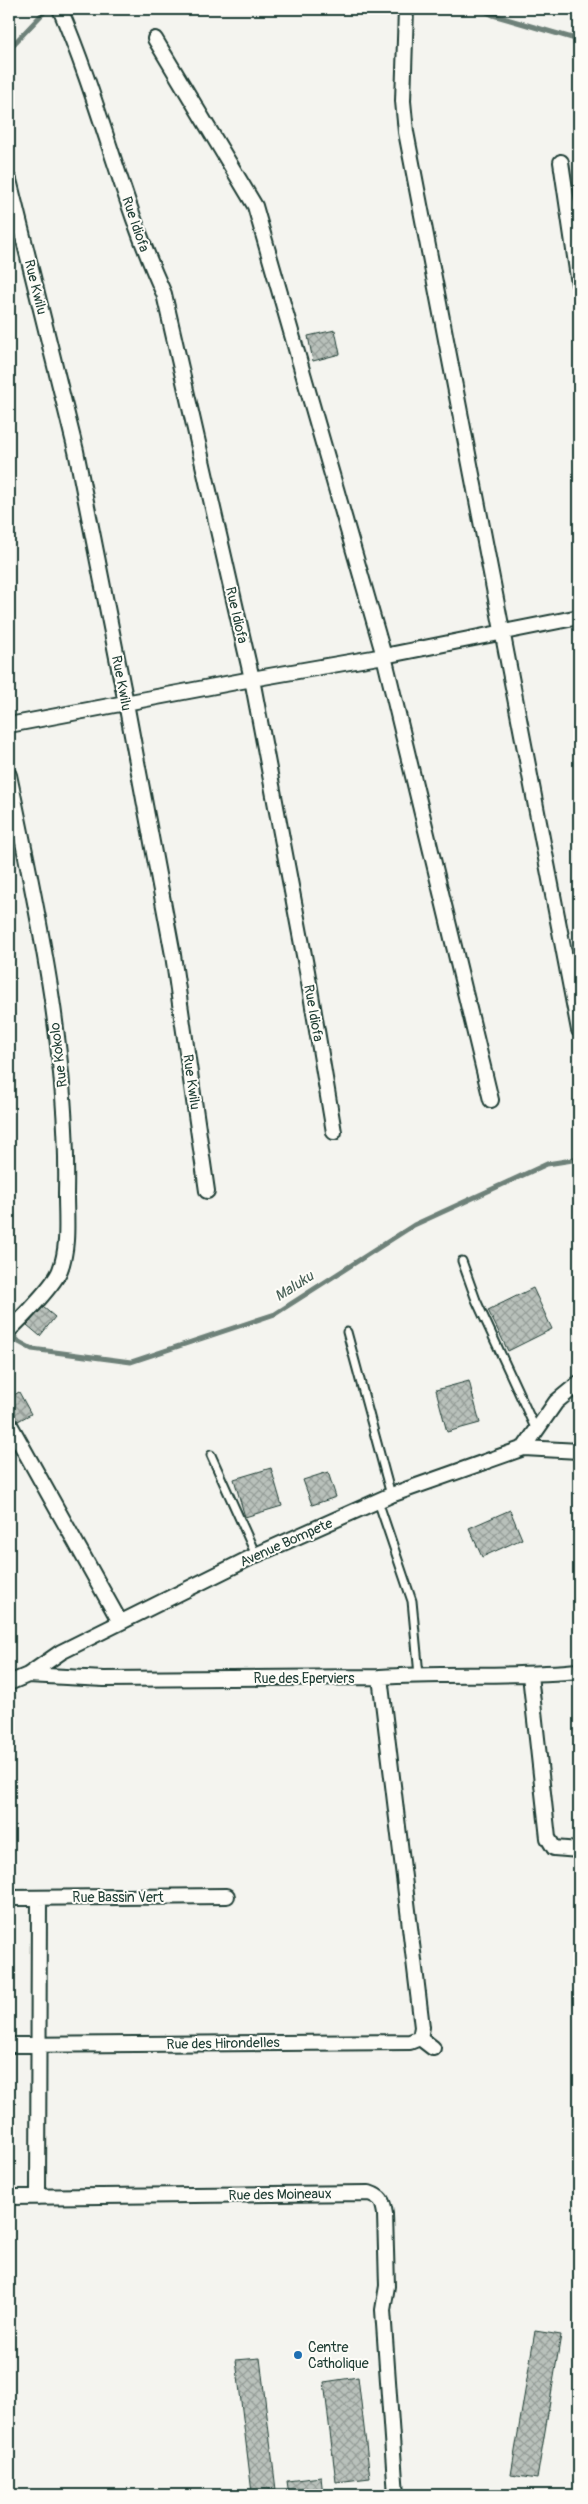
<svg xmlns="http://www.w3.org/2000/svg" width="588" height="2504" font-family="Pangolin,sans-serif">
<style>
.lines{fill:none;stroke-linecap:round;stroke-linejoin:round}
.stream{stroke:#6e8179;stroke-width:5}
.building{fill:url(#building-cross-hatch);stroke:#1f3d34}
.service-casing{stroke:#1f3d34;stroke-width:11}
.minor-casing{stroke:#1f3d34;stroke-width:18}
.service{stroke:#fdfcf7;stroke-width:7}
.minor{stroke:#fdfcf7;stroke-width:14}
.poi-dot{fill:#1f6fb2;stroke:#fdfcf7;stroke-width:2}
.labels{text-anchor:middle;stroke-width:4;stroke-linejoin:round;paint-order:stroke}
.street-label{font-size:14px;fill:#1f3d34;stroke:#fdfcf7}
.poi-label{font-size:14px;fill:#1f3d34;stroke:#fdfcf7;text-anchor:start}
.water-label{font-size:15px;font-style:italic;fill:#475f56;stroke:#fdfcf7}
</style>
<defs>
<pattern id="building-cross-hatch" width="8" height="8" patternUnits="userSpaceOnUse" patternTransform="scale(1.25)"><rect width="8" height="8" fill="#b9c1bb"/><path d="M0 0l8 8M0 8l8-8" fill="none" stroke="#969e99"/></pattern>
</defs>
<rect width="100%" height="100%" fill="#f4f4ef"/>
<filter id="ink" filterUnits="userSpaceOnUse"><feTurbulence type="fractalNoise" baseFrequency=".02" numOctaves="2"/><feDisplacementMap in="SourceGraphic" scale="10" xChannelSelector="R" yChannelSelector="G"/><feConvolveMatrix kernelMatrix="1 2 1 2 8 2 1 2 1" color-interpolation-filters="sRGB"/></filter>
<g filter="url(#ink)">
<g class="lines">
<path class="stream" d="M481,9L493,15L579,40
M9,49L47,9
M10,1332L19,1342L32,1349L131,1362L275,1314L414,1225L547,1164L579,1159"/>
</g>
<path class="building" d="M335,330L340,354L313,361L308,336Z
M533,1288L552,1329L508,1351L488,1310Z
M43,1307L55,1317L40,1336L27,1325Z
M469,1381L480,1423L447,1432L436,1390Z
M19,1392L31,1414L18,1421L9,1408V1398Z
M271,1468L282,1506L245,1517L234,1479Z
M328,1472L336,1497L312,1505L303,1480Z
M510,1510L522,1539L482,1557L469,1528Z
M535,2331L561,2335L537,2479L511,2475Z
M260,2358L276,2490L252,2493L236,2360Z
M358,2377L370,2478L336,2482L324,2382Z
M321,2477L323,2495H289L287,2481Z"/>
<g class="lines">
<g class="service-casing">
<path id="service" d="M462,1261L476,1300L536,1430
M347,1332L391,1495
M211,1455L256,1555
M378,1501L412,1601L419,1675"/>
</g>
<g class="minor-casing">
<path id="minor" d="M60,9C100,102 122,202 164,294L252,679L307,971L334,1132
M406,9L403,101L406,132L579,1030
M155,39L255,206L384,656L491,1100
M561,162L579,284
M9,180L76,451L126,703L173,955L207,1191
M9,725L252,679L384,656L579,617
M9,775C38,913 69,1053 66,1194C66,1219 69,1247 60,1270C55,1284 21,1319 9,1330
M9,1423L120,1622
M524,1448L556,1402L579,1383
M28,1675L104,1679L380,1677C447,1673 513,1677 579,1671
M530,1675L548,1838L554,1848L579,1850
M380,1677L422,2027L420,2038
M9,1683L28,1675L61,1652L256,1555L391,1495L524,1448L579,1451
M9,1898L227,1896
M9,2045L410,2042L420,2038L433,2048
M9,2197L369,2193C381,2197 383,2201 385,2214L387,2286L383,2310L396,2495
M38,2197L39,1898"/>
</g>
<use href="#service" class="service"/>
<use href="#minor" class="minor"/>
</g>
</g>
<circle class="poi-dot" cx="298" cy="2355" r="5"/>
<g class="labels">
<g class="street-label">
<text transform="translate(136 224) rotate(71)" y="5">Rue Idiofa</text>
<text transform="translate(36 287) rotate(76)" y="5">Rue Kwilu</text>
<text transform="translate(237 615) rotate(77)" y="5">Rue Idiofa</text>
<text transform="translate(122 683) rotate(79)" y="5">Rue Kwilu</text>
<text transform="translate(314 1013) rotate(80)" y="5">Rue Idiofa</text>
<text transform="translate(58 1055) rotate(-97)" y="5">Rue Kokolo</text>
<text transform="translate(192 1082) rotate(82)" y="5">Rue Kwilu</text>
<text transform="translate(286 1542) rotate(-24)" y="5">Avenue Bompete</text>
<text x="304" y="1683">Rue des Eperviers</text>
<text x="118" y="1902">Rue Bassin Vert</text>
<text transform="translate(223 2043) rotate(-1)" y="5">Rue des Hirondelles</text>
<text transform="translate(280 2194) rotate(-1)" y="5">Rue des Moineaux</text>
</g>
<g class="poi-label">
<text x="308" y="2352">Centre<tspan x="308" dy="16">Catholique</tspan></text>
</g>
<g class="water-label">
<text transform="translate(294 1286) rotate(-33)" y="5">Maluku</text>
</g>
</g>
<rect width="588" height="2504" fill="none" stroke="#fdfcf7" stroke-width="30"/>
<rect x="15" y="15" width="558" height="2474" fill="none" stroke="#1f3d34" stroke-width="2" filter="url(#ink)"/>
</svg>
